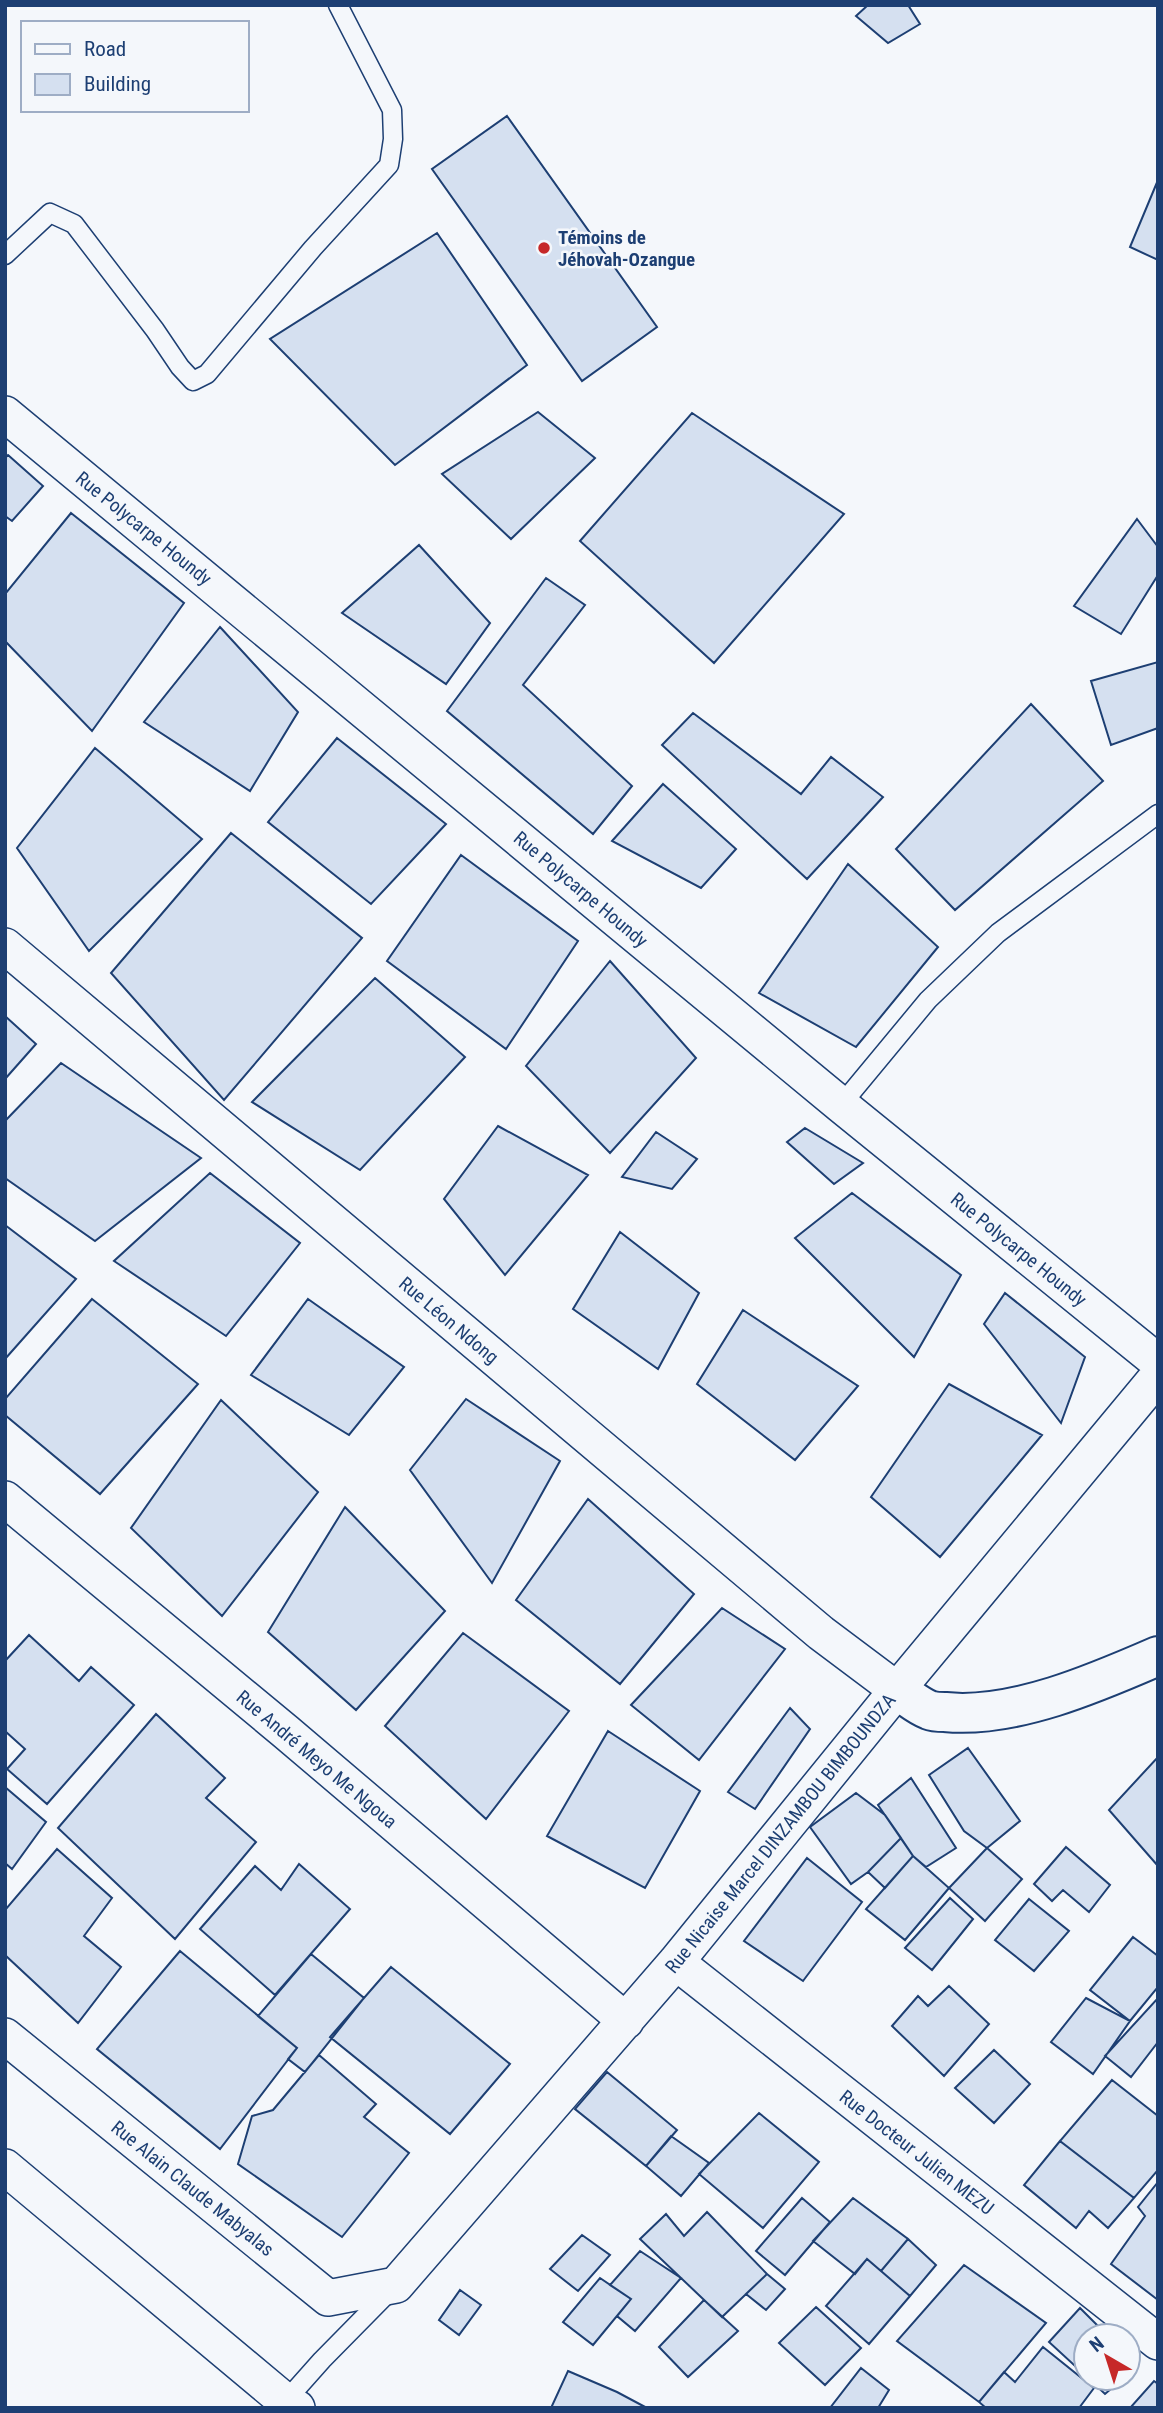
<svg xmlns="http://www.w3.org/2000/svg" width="1163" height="2413" font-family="'Roboto Condensed',sans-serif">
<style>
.building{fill:#d5e0f0;stroke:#1d3f73;stroke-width:2}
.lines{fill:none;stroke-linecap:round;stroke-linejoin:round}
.service-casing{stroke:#1d3f73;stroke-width:21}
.minor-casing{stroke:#1d3f73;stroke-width:38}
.tertiary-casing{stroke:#1d3f73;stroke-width:42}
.service{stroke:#f4f7fb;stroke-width:18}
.minor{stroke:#f4f7fb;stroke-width:35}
.tertiary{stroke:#f4f7fb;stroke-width:38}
.poi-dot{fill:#c62828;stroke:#f4f7fb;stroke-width:2.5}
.labels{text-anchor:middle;stroke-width:5;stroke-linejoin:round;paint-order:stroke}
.poi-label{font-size:19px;font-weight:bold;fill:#1d3f73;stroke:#f4f7fb;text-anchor:start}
.street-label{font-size:19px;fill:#1d3f73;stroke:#f4f7fb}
</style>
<rect width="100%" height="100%" fill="#f4f7fb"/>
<path class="building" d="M868,5H908L920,24L888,43L856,16Z
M507,116L657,327L582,381L432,169Z
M1158,180V260L1130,247Z
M437,233L527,365L395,465L270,339Z
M538,412L595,458L511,539L442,474Z
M692,413L844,514L714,663L580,541Z
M8,455L43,486L12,521L5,516V458Z
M71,513L184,603L92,731L5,641V594Z
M1137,519L1158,547V575L1121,634L1074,606Z
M419,545L490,623L446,684L342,613Z
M546,578L585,605L523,685L632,786L593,834L447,711Z
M220,627L298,712L250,791L144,722Z
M1158,662V728L1111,745L1091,681Z
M1031,704L1103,781L955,910L896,849Z
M693,713L801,794L831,757L883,797L807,879L662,745Z
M337,738L446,824L371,904L268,822Z
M95,748L202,839L89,951L17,848Z
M663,784L736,849L701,888L612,841Z
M231,833L362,938L224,1100L111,973Z
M461,855L578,941L506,1049L387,961Z
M848,864L938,947L856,1047L759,993Z
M610,961L696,1058L610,1153L526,1066Z
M375,978L465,1057L360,1170L252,1102Z
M5,1016L36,1044L5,1079Z
M61,1063L201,1158L95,1241L5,1178V1121Z
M498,1126L588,1175L505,1275L444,1199Z
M805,1128L863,1163L834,1184L787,1142Z
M656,1132L697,1159L672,1189L622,1177Z
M210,1173L300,1243L226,1336L114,1261Z
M852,1193L961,1275L914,1357L795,1238Z
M5,1225L76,1279L5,1359Z
M620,1232L699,1293L658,1369L573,1309Z
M1005,1293L1085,1357L1061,1423L984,1324Z
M92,1299L198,1384L100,1494L5,1415V1399Z
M308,1299L404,1367L349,1435L251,1375Z
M743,1310L858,1386L795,1460L697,1384Z
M949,1384L1042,1435L940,1557L871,1497Z
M466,1399L560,1461L492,1583L410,1470Z
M221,1400L318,1492L222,1616L131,1528Z
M588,1499L694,1594L620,1684L516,1600Z
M345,1507L445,1611L356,1710L268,1632Z
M722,1608L785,1649L699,1760L631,1705Z
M463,1633L569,1711L486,1819L385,1726Z
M29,1635L79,1681L91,1667L134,1705L47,1804L7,1769L25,1749L5,1731V1661Z
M790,1708L810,1729L755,1809L728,1792Z
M156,1714L225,1778L206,1798L256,1842L175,1939L58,1828Z
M608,1731L700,1791L645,1888L547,1836Z
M968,1748L1020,1821L987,1848L964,1831L929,1775Z
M1158,1757V1866L1109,1810Z
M911,1778L956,1848L926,1867L913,1856L878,1805Z
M5,1787L46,1822L12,1869L5,1863Z
M856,1793L885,1815L901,1838L868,1872L851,1884L810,1827Z
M901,1838L913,1856L885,1888L868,1872Z
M1066,1847L1110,1885L1089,1912L1063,1890L1052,1901L1034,1884Z
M987,1848L1022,1879L985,1921L949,1888Z
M57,1849L112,1898L84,1936L121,1967L78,2023L5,1955V1910Z
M913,1856L949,1888L905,1940L866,1909Z
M807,1858L862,1902L803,1981L744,1941Z
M299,1864L350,1909L275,1995L200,1929L255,1866L281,1890Z
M950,1898L973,1919L932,1970L905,1948Z
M1029,1899L1069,1931L1034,1971L995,1940Z
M1133,1937L1158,1956V1987L1130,2021L1090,1990Z
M180,1951L297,2048L220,2149L97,2049Z
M311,1954L364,1998L305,2072L288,2059L297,2048L258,2016Z
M391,1967L510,2064L450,2134L330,2037Z
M949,1986L989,2024L944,2076L892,2026L918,1996L928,2006Z
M1086,1998L1130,2021L1093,2074L1051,2042Z
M1158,1998V2042L1131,2077L1105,2056Z
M994,2050L1030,2084L994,2123L955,2088Z
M319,2055L376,2104L364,2117L409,2153L342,2237L238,2164L252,2116L273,2110Z
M607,2072L677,2130L646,2166L575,2109Z
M1112,2080L1158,2116V2170L1134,2198L1060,2141Z
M759,2113L819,2162L763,2228L699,2174Z
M671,2136L709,2163L681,2196L646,2166Z
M1060,2141L1134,2198L1108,2228L1089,2211L1076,2228L1024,2185Z
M1158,2182V2300L1111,2264L1145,2216L1138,2207Z
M802,2198L830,2222L785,2275L756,2251Z
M853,2198L908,2239L881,2271L867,2259L855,2274L813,2241Z
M707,2212L767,2274L722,2317L640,2239L666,2214L684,2236Z
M582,2235L610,2255L578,2291L550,2269Z
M908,2239L936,2265L910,2296L881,2271Z
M640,2251L681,2278L635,2331L617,2316L631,2299L610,2285Z
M867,2259L910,2296L869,2344L826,2306Z
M964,2265L1046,2323L979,2402L897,2341Z
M767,2274L785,2289L766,2310L746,2294Z
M600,2278L631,2299L593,2345L563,2322Z
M460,2290L481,2305L459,2335L439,2320Z
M704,2300L738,2331L688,2377L659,2347Z
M816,2307L861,2348L825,2385L779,2343Z
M1080,2308L1108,2336H1086V2376L1049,2342Z
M1043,2347L1094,2388L1079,2408H986L979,2402L1004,2372L1015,2382Z
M861,2368L889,2390L878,2408H830Z
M568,2371L617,2392L647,2408H551Z
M1088,2378H1124L1105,2394Z
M1154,2381L1158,2384V2408H1130Z"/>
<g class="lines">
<g class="service-casing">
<path id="service" d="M5,255L50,213L74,224L155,330L180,367L193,381L207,374L313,248L389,165L393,139L392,110L338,5
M841,1105L928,1000L998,933L1158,814
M282,2405L322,2360L390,2291"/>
</g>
<g class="minor-casing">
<path id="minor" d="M5,414L841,1105L1158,1362
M5,946L821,1633L897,1690
M5,1499L286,1732L626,2021
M676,1962L1158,2342
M5,2036L328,2298L396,2285L676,1962L897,1690L1158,1376
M5,2167L285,2401L297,2408"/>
</g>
<g class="tertiary-casing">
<path id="tertiary" d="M897,1690C907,1696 918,1706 929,1710C934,1712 940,1712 945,1712C1013,1719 1096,1683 1158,1656"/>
</g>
<use href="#service" class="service"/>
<use href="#minor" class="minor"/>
<use href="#tertiary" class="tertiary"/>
</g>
<circle class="poi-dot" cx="544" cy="248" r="7"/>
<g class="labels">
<g class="poi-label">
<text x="558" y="244">Témoins de<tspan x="558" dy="22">Jéhovah-Ozangue</tspan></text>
</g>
<g class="street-label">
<text transform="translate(144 528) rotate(39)" y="7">Rue Polycarpe Houndy</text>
<text transform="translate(581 889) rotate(40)" y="7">Rue Polycarpe Houndy</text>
<text transform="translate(1019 1249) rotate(39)" y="7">Rue Polycarpe Houndy</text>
<text transform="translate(449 1320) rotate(40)" y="7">Rue Léon Ndong</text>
<text transform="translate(317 1759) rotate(40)" y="7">Rue André Meyo Me Ngoua</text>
<text transform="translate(780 1833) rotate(-51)" y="7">Rue Nicaise Marcel DINZAMBOU BIMBOUNDZA</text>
<text transform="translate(917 2152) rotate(38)" y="7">Rue Docteur Julien MEZU</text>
<text transform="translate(193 2188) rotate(39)" y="7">Rue Alain Claude Mabyalas</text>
</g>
</g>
<rect width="1163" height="2413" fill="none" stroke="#1d3f73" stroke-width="14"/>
<rect x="21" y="21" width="228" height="91" fill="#f4f7fb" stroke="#9eadc5" stroke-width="2"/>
<rect x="35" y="44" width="35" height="10" fill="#f4f7fb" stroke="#9eadc5" stroke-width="2"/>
<text x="84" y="56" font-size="21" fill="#1d3f73">Road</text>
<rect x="35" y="74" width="35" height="21" fill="#d5e0f0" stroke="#9eadc5" stroke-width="2"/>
<text x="84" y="91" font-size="21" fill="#1d3f73">Building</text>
<g transform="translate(1107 2357) rotate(321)"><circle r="33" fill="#f4f7fb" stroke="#9eadc5" stroke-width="2"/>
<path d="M0-5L12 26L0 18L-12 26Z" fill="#c62828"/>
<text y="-10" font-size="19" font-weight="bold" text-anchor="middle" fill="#1d3f73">N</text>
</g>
</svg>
